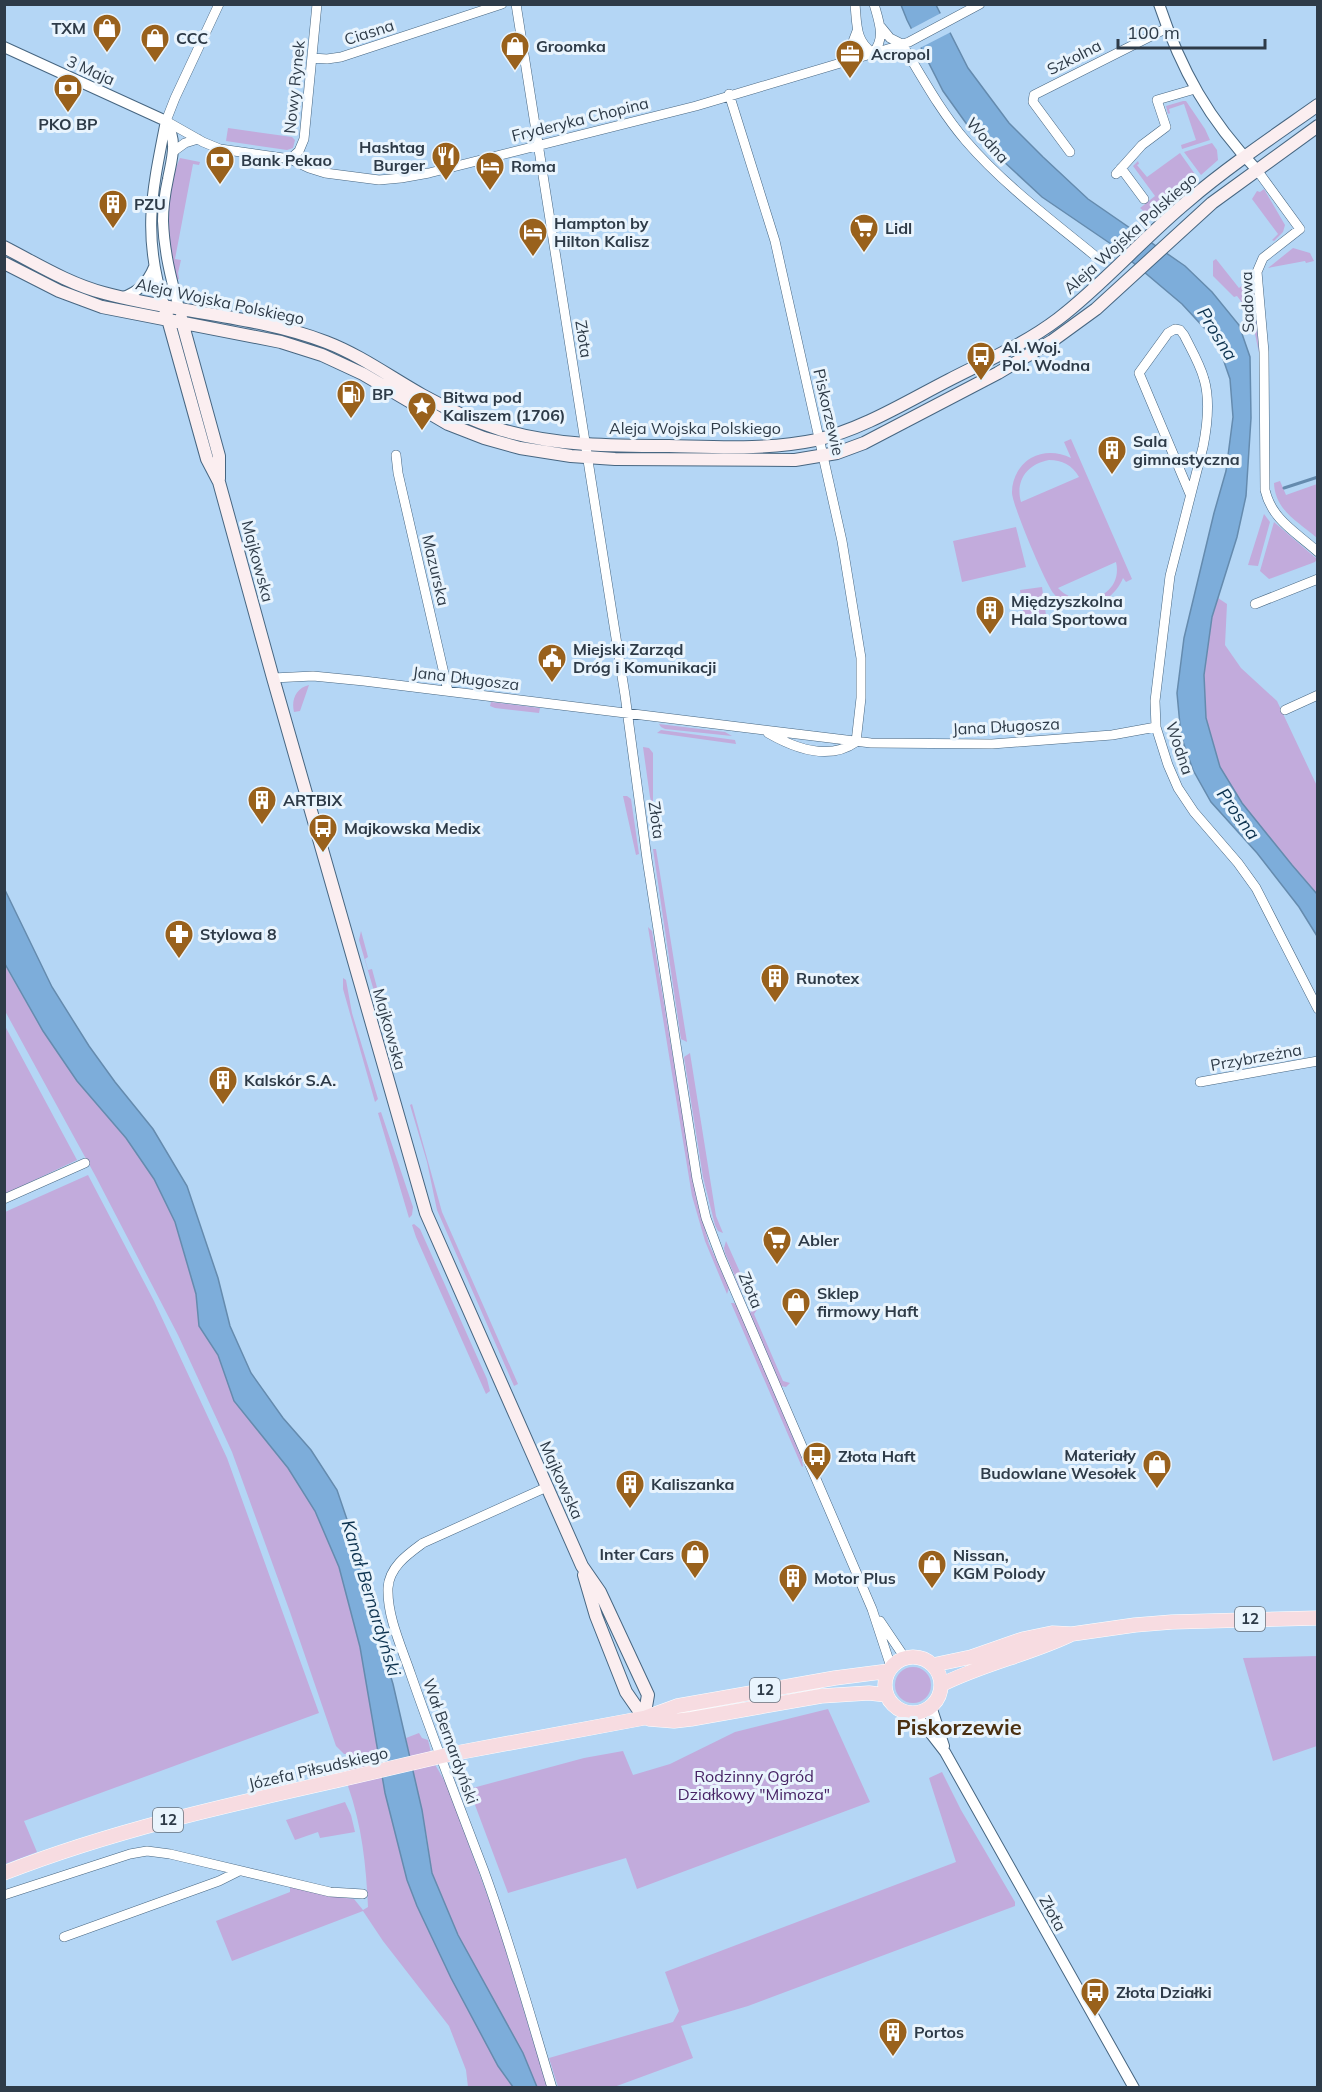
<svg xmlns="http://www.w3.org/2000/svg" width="1322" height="2092" font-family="Mulish,sans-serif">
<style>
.green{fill:#c2abdc;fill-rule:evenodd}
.water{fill:#7dadda;stroke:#658bae;stroke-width:1.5}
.pier{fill:#b4d6f5}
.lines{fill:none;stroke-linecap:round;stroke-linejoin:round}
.stream{stroke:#658bae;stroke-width:3}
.minor-casing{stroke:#476681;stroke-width:10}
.tertiary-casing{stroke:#476681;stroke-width:12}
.secondary-casing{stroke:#476681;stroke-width:14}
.primary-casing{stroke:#fff;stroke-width:15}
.minor{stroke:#fff;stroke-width:9}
.tertiary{stroke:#fff;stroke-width:10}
.secondary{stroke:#fbeef0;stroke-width:12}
.primary{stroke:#f7dce1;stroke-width:14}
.primary-bridge-casing{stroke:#fff;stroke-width:15;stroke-linecap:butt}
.primary-bridge{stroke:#f7dce1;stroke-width:14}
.labels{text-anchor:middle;stroke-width:6;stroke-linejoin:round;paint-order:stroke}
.shield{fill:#e9f4fd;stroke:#66727e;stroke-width:1.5}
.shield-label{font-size:15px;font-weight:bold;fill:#2e3b48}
.poi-label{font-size:16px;font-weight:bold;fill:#2e3b48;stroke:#e9f4fd;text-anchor:start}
.street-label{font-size:16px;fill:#2e3b48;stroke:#e9f4fd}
.park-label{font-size:16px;fill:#472365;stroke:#e9f4fd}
.water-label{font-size:18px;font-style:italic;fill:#0c324f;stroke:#e9f4fd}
.district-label{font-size:22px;font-weight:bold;fill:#4b3011;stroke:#e9f4fd}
</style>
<rect width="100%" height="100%" fill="#b4d6f5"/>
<path class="green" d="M1183,101H1186L1205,129L1210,140L1182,149L1181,145L1196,140L1184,104L1169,109L1170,113L1168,114L1166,106Z
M228,128L292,137L295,140L293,148L287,150L226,141Z
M1212,143L1217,150L1218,160L1201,175L1184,152Z
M1180,153L1197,177L1151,217L1140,208L1155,196L1133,166L1138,161L1139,164L1137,165L1147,177Z
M180,158L200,162L199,165L193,164L175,259L181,260L178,273L179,279L177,280C167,241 163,196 180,158Z
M1264,189L1285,225L1283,232L1274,241L1272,240L1278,234L1252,199L1257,191L1260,192Z
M1293,248L1310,253L1314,261L1306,263L1305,261L1268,268Z
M1216,259L1239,288L1249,280L1253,282L1259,353L1255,334L1244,312L1247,309L1237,296L1234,297L1213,276V261Z
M1071,439L1132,579L1126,582L1123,578C1112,605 1075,621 1054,594C1046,585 1011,502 1012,492C1012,479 1019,465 1031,458C1044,451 1058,452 1071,458L1064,442ZM1049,460C1062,460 1072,465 1079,477L1021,502C1015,481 1027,464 1049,460ZM1116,562C1124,596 1080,612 1058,588Z
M1280,481L1286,495L1317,484V538C1299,522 1275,511 1274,483Z
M1264,514L1270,522L1258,566L1248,565Z
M1274,522L1317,559L1315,562L1269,579L1260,571Z
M1016,527L1026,567L962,582L953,541Z
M1042,587L1047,622L1025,625L1020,590Z
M1218,598L1227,604L1225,645L1241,668L1277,701L1317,786V894L1293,867L1242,803L1220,767L1206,718L1204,675L1212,617Z
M309,685L300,711L294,712C291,700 296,688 309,685Z
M491,702L540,708L539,713L495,708L490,706Z
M659,724L725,732L732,736L665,729L661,727Z
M661,730L735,740L736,744L657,733Z
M643,747L649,748L653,753V808L650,797Z
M623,796H627L631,799L639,854L636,855Z
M653,849H656L687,1042L681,1039Z
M648,927L652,931L696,1197L709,1244L729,1288L727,1294L705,1241L692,1196Z
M361,931L368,957L365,959L368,970L372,969L385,1017L381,1015L359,940Z
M4,964L43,1031L77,1081L126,1138L154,1179L175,1222L196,1294L199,1326L218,1355L234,1401L288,1468L315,1511L339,1567L360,1647L385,1793L407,1880L417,1906L451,1978L498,2066L513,2087H468L466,2070L449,2026L383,1941L363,1911L232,1961L216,1921L290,1892V1886L329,1896L354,1899L363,1910L368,1907C366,1865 362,1826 348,1786C346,1778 344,1770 339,1764L341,1760L347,1758L346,1754H344L336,1746L290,1612L232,1452L178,1335L96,1177L5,1011Z
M343,978L346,980L352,1013L378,1099L375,1102L343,989Z
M5,1026L77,1160L5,1194H4Z
M690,1053L716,1216L723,1233L718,1231L715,1225L703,1177L684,1057Z
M412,1104L442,1212L518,1384L514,1386L437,1210L427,1162L410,1105Z
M381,1112L413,1207L412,1215L409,1218L378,1113Z
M88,1175L154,1301L227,1458L319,1713L24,1821L37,1852L5,1864V1212Z
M414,1224L420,1229L487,1379L490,1391L486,1394L416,1237L412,1225Z
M726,1241L748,1290L750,1295L744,1293L740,1288L725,1253L724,1248Z
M731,1303H734L737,1306L801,1456L803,1466L802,1467Z
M756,1305L759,1307L754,1314L783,1381L790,1383L786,1387L781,1386L750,1313Z
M1317,1656V1746L1273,1761L1243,1658Z
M895 1685a18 18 0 1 1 36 0a18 18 0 1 1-36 0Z
M828,1709L870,1802L637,1889L626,1858L508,1893L469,1789L584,1758L623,1751L633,1775L670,1764L735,1732Z
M419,1733L422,1738L428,1740L433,1761L447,1785L496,1919L547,2087H537L523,2053L458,1935L432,1873L427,1837L406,1738Z
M942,1772L961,1810L1015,1902V1906L748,2006L681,2026L693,2058L614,2087H558L549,2058L673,2022L679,2011L665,1972L956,1862L929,1778Z
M345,1802L351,1815L355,1832L320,1838L318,1832L295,1840L286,1820Z"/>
<path class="water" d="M901,5H936L968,68L1009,123L1043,157L1088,199L1185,266L1212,292L1239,325L1250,357L1251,418L1246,496L1237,537L1212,617L1204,675L1206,718L1220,767L1242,803L1292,865L1317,894V936L1299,907L1257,853L1211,802L1193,770L1181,736L1177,693L1184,638L1214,513L1226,471L1233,417L1230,379L1221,353L1207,331L1182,304L1111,244L1042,197L973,133L943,91L907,20Z
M4,888L52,987L89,1046L115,1082L153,1129L187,1186L218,1278L230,1326L251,1373L283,1418L311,1450L337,1490L357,1549L368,1601L393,1684L422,1810L432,1873L458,1935L523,2053L537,2087H513L498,2066L451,1978L417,1906L407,1880L385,1793L360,1647L339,1567L315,1511L288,1468L234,1401L218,1355L199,1326L196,1294L175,1222L154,1179L126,1138L77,1081L43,1031L5,964Z"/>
<path class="pier" d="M943,12L953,31L918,49L909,30Z"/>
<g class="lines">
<path class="stream" d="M1284,488L1318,477"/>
<g class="minor-casing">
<path id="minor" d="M219,4L175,98L166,121L203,142L220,149L290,159L309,168L325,173L379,180L401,178L429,173L696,106L891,48L909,42L980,4
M516,4L625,695L647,859L697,1179L706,1218L721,1258L872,1609L891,1667
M855,4C857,24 855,41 873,53
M881,27L890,38L902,44C922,77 941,112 966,141C1003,184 1050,219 1094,255
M873,53C886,38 879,22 874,4
M312,58L327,59L341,57L502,4
M840,63L849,52L857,31
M729,94L775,241L842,541L861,658V698L856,742
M174,151L185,143L198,139
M1070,152L1033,102L1034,95L1167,28
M290,159L299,151L304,139L317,4
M1121,168L1144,199
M1257,170L1300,229L1263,258L1257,272L1264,352L1265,490C1272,520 1296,532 1318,552
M1116,174L1142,145L1166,127L1157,100L1195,89
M396,455L398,473L448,691
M1190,494L1139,373L1168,333L1175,329L1180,330L1184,335C1191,349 1200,364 1204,379C1210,399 1207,427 1203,447L1170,576L1155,701L1156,727L1168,765L1178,788L1194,812L1238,863L1256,888L1318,1009
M1255,604L1318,579
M273,678L313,676L364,681L871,743L992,744L1112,735L1156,727
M1285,710L1318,695
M768,733C794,748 829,761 856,742
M1200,1082L1318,1061
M4,1199L85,1163
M547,1487L423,1543C408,1554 389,1567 388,1588C387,1617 402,1648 411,1675C434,1741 459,1806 484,1871C510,1942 530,2015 552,2088
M880,1621L905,1658
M4,1895L130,1854L147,1851L170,1854L330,1892L363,1894
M64,1937L219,1881L239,1871"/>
</g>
<g class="tertiary-casing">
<path id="tertiary" d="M1159,4C1181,70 1209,120 1257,170
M4,47L166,121
M166,121C178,142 172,158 168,179C165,193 163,207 163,221C164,251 171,279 179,308
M123,297C139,292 148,282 154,267
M164,305C142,234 152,192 166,121
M931,1706L944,1746
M914,1712L945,1752L1134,2088"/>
</g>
<g class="secondary-casing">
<path id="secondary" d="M4,247C37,264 69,284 104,293C177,313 255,315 326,342C360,355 390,377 422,395C447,409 474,421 502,430C557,446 613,446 669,446C718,447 768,450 816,440C863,429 906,402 949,380C986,361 1025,344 1058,319C1104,284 1143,238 1188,201C1229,166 1274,136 1318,105
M4,263L59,291L102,307L281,342L322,355L363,374L448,424L484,438L520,448L571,456L615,459L795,460L837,453L864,443L998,373L1052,341L1096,309L1212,203L1318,126
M164,305L207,459L219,482L273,678L426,1213L582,1566L600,1592L648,1695L644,1718
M181,318L219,456V479
M584,1575L596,1616L626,1692L644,1718"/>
</g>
<g class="primary-casing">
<path id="primary" d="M885 1685a28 28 0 1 1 56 0a28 28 0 1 1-56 0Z
M933,1665L971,1657L1023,1639L1052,1633L1072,1634L1135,1625L1172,1622L1318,1618
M941,1685C982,1664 1028,1655 1070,1635
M649,1719L674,1721L691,1719L821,1696L869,1693L887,1695
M451,1754L644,1718L677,1706L835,1678L889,1671
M4,1873C111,1831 223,1806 335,1781"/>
</g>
<use href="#minor" class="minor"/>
<use href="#tertiary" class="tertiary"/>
<use href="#secondary" class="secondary"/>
<use href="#primary" class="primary"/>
<g class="primary-bridge-casing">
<path id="primary-bridge" d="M335,1781L451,1754"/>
</g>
<use href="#primary-bridge" class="primary-bridge"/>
</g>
<defs>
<g id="shop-pin" transform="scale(1.5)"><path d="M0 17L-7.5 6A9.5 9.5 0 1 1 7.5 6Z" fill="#99611c" stroke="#e9f4fd"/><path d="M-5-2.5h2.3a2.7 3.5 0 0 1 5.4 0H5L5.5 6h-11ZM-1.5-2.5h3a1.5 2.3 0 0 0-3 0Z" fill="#fff"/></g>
<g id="office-pin" transform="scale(1.5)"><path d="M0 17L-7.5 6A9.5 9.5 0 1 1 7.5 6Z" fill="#99611c" stroke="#e9f4fd"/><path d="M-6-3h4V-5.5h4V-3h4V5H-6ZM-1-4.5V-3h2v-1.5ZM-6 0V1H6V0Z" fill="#fff"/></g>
<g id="bank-pin" transform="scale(1.5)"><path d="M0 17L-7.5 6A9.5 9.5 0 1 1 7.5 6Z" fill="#99611c" stroke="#e9f4fd"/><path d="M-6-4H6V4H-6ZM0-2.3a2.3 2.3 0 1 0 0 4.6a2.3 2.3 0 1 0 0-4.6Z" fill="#fff"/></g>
<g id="restaurant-pin" transform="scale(1.5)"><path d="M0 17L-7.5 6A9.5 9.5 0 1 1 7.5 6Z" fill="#99611c" stroke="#e9f4fd"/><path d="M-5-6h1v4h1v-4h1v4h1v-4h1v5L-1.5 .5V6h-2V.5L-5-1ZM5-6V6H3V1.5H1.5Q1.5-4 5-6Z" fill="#fff"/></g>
<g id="hotel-pin" transform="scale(1.5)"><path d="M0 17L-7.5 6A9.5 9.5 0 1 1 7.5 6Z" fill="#99611c" stroke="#e9f4fd"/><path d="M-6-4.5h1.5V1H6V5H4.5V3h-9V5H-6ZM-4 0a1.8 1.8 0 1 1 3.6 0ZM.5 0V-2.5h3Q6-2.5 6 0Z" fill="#fff"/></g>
<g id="building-pin" transform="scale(1.5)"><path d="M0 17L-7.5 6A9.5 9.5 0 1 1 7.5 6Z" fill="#99611c" stroke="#e9f4fd"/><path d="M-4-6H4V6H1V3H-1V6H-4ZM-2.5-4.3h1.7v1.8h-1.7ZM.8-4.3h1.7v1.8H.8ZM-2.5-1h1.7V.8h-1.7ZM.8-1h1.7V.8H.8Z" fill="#fff"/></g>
<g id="supermarket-pin" transform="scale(1.5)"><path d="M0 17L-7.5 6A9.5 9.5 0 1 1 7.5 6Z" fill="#99611c" stroke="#e9f4fd"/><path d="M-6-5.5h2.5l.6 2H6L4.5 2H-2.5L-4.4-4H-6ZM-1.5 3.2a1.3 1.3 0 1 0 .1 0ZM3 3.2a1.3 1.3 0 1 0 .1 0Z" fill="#fff"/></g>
<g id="bus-pin" transform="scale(1.5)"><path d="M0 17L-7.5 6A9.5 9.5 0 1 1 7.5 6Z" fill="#99611c" stroke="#e9f4fd"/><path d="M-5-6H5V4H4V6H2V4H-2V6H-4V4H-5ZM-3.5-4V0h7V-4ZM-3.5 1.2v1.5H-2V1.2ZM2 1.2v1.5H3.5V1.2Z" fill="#fff"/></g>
<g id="fuel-pin" transform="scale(1.5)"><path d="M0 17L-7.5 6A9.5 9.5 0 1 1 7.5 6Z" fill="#99611c" stroke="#e9f4fd"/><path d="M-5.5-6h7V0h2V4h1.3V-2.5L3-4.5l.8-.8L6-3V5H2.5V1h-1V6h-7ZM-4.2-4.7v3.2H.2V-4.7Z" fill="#fff"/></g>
<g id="sight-pin" transform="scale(1.5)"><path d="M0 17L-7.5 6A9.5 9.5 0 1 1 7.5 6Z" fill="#99611c" stroke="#e9f4fd"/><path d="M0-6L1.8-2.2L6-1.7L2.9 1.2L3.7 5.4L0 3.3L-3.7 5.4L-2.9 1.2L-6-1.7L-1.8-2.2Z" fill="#fff"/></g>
<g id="civic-pin" transform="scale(1.5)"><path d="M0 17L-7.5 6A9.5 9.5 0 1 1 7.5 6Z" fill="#99611c" stroke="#e9f4fd"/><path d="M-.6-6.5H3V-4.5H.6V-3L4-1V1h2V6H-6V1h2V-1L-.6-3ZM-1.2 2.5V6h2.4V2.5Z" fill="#fff"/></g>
<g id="pharmacy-pin" transform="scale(1.5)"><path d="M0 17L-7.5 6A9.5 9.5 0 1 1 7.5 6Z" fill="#99611c" stroke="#e9f4fd"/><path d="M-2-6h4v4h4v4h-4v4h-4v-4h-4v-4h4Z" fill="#fff"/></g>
</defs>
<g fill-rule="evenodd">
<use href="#shop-pin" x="107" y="28"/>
<use href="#shop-pin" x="155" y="38"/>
<use href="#shop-pin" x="515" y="46"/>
<use href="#office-pin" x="850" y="54"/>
<use href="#bank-pin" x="68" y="88"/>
<use href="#restaurant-pin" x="446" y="156"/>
<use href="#bank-pin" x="220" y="160"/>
<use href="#hotel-pin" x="490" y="166"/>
<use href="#building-pin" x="113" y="204"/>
<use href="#supermarket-pin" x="864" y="228"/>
<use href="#hotel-pin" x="533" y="232"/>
<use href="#bus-pin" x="981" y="356"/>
<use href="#fuel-pin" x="351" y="394"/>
<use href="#sight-pin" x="422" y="406"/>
<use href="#building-pin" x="1112" y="450"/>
<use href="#building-pin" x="990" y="610"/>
<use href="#civic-pin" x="552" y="658"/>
<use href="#building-pin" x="262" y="800"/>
<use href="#bus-pin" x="323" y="828"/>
<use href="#pharmacy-pin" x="179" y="934"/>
<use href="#building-pin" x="775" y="978"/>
<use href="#building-pin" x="223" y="1080"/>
<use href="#supermarket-pin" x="777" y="1240"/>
<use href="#shop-pin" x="796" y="1302"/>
<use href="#bus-pin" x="817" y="1456"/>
<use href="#shop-pin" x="1157" y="1464"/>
<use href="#building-pin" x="630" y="1484"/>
<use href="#shop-pin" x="695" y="1554"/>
<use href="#shop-pin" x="932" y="1564"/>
<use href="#building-pin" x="793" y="1578"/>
<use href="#bus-pin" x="1095" y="1992"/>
<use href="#building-pin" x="893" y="2032"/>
</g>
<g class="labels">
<g class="shield">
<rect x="1235" y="1607" width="30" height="24" rx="4.5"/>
<rect x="750" y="1678" width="30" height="24" rx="4.5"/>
<rect x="153" y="1808" width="30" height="24" rx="4.5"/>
</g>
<g class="shield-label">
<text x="1250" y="1624">12</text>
<text x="765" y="1695">12</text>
<text x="168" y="1825">12</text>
</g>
<g class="poi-label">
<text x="86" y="34" text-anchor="end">TXM</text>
<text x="176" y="44">CCC</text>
<text x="536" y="52">Groomka</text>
<text x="871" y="60">Acropol</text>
<text x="68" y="130" text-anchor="middle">PKO BP</text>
<text x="425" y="153" text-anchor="end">Hashtag<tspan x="425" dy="18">Burger</tspan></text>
<text x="241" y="166">Bank Pekao</text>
<text x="511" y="172">Roma</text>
<text x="134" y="210">PZU</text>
<text x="554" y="229">Hampton by<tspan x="554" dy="18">Hilton Kalisz</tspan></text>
<text x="885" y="234">Lidl</text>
<text x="1002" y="353">Al. Woj.<tspan x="1002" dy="18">Pol. Wodna</tspan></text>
<text x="372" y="400">BP</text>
<text x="443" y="403">Bitwa pod<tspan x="443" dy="18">Kaliszem (1706)</tspan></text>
<text x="1133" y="447">Sala<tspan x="1133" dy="18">gimnastyczna</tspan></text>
<text x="1011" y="607">Międzyszkolna<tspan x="1011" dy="18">Hala Sportowa</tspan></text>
<text x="573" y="655">Miejski Zarząd<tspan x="573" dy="18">Dróg i Komunikacji</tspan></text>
<text x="283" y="806">ARTBIX</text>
<text x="344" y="834">Majkowska Medix</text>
<text x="200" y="940">Stylowa 8</text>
<text x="796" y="984">Runotex</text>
<text x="244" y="1086">Kalskór S.A.</text>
<text x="798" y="1246">Abler</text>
<text x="817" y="1299">Sklep<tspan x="817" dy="18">firmowy Haft</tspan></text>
<text x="1136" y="1461" text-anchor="end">Materiały<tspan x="1136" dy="18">Budowlane Wesołek</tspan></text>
<text x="838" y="1462">Złota Haft</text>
<text x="651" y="1490">Kaliszanka</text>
<text x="674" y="1560" text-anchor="end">Inter Cars</text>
<text x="953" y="1561">Nissan,<tspan x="953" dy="18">KGM Polody</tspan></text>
<text x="814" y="1584">Motor Plus</text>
<text x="1116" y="1998">Złota Działki</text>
<text x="914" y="2038">Portos</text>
</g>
<g class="street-label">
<text transform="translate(369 32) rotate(-18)" y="6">Ciasna</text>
<text transform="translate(1074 57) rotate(-27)" y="6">Szkolna</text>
<text transform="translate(91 70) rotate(24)" y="6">3 Maja</text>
<text transform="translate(294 87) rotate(-84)" y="6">Nowy Rynek</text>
<text transform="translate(580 119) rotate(-14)" y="6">Fryderyka Chopina</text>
<text transform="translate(988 140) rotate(48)" y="6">Wodna</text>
<text transform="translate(1130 233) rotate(-42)" y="6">Aleja Wojska Polskiego</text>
<text transform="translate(220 301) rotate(12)" y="6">Aleja Wojska Polskiego</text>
<text transform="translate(1247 302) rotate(-92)" y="6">Sadowa</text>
<text transform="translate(584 339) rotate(81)" y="6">Złota</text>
<text transform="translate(829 412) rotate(77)" y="6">Piskorzewie</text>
<text x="695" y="434">Aleja Wojska Polskiego</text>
<text transform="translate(258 561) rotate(75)" y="6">Majkowska</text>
<text transform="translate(436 570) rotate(77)" y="6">Mazurska</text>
<text transform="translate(466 678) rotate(7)" y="6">Jana Długosza</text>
<text transform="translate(1006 726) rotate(-3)" y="6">Jana Długosza</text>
<text transform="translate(1180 748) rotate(71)" y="6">Wodna</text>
<text transform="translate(657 820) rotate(82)" y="6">Złota</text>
<text transform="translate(390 1029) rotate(74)" y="6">Majkowska</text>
<text transform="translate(1256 1057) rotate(-10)" y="6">Przybrzeżna</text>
<text transform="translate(751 1290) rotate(67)" y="6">Złota</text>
<text transform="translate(562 1480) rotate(66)" y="6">Majkowska</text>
<text transform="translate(451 1741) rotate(70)" y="6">Wał Bernardyński</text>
<text transform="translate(318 1768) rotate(-13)" y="6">Józefa Piłsudskiego</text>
<text transform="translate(1053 1913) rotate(61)" y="6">Złota</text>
</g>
<g class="park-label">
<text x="754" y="1782">Rodzinny Ogród<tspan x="754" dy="18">Działkowy "Mimoza"</tspan></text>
</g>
<g class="water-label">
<text transform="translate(1217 334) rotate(58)" y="6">Prosna</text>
<text transform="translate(1238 814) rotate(54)" y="6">Prosna</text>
<text transform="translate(371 1598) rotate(73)" y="6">Kanał Bernardyński</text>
</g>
<g class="district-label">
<text x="959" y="1735">Piskorzewie</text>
</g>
</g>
<rect width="1322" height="2092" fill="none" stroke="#2e3b48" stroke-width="12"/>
<path d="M1118 39v9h147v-9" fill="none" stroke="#2e3b48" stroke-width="3"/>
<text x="1127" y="39" font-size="18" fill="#2e3b48" stroke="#e9f4fd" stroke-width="4.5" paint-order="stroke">100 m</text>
</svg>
